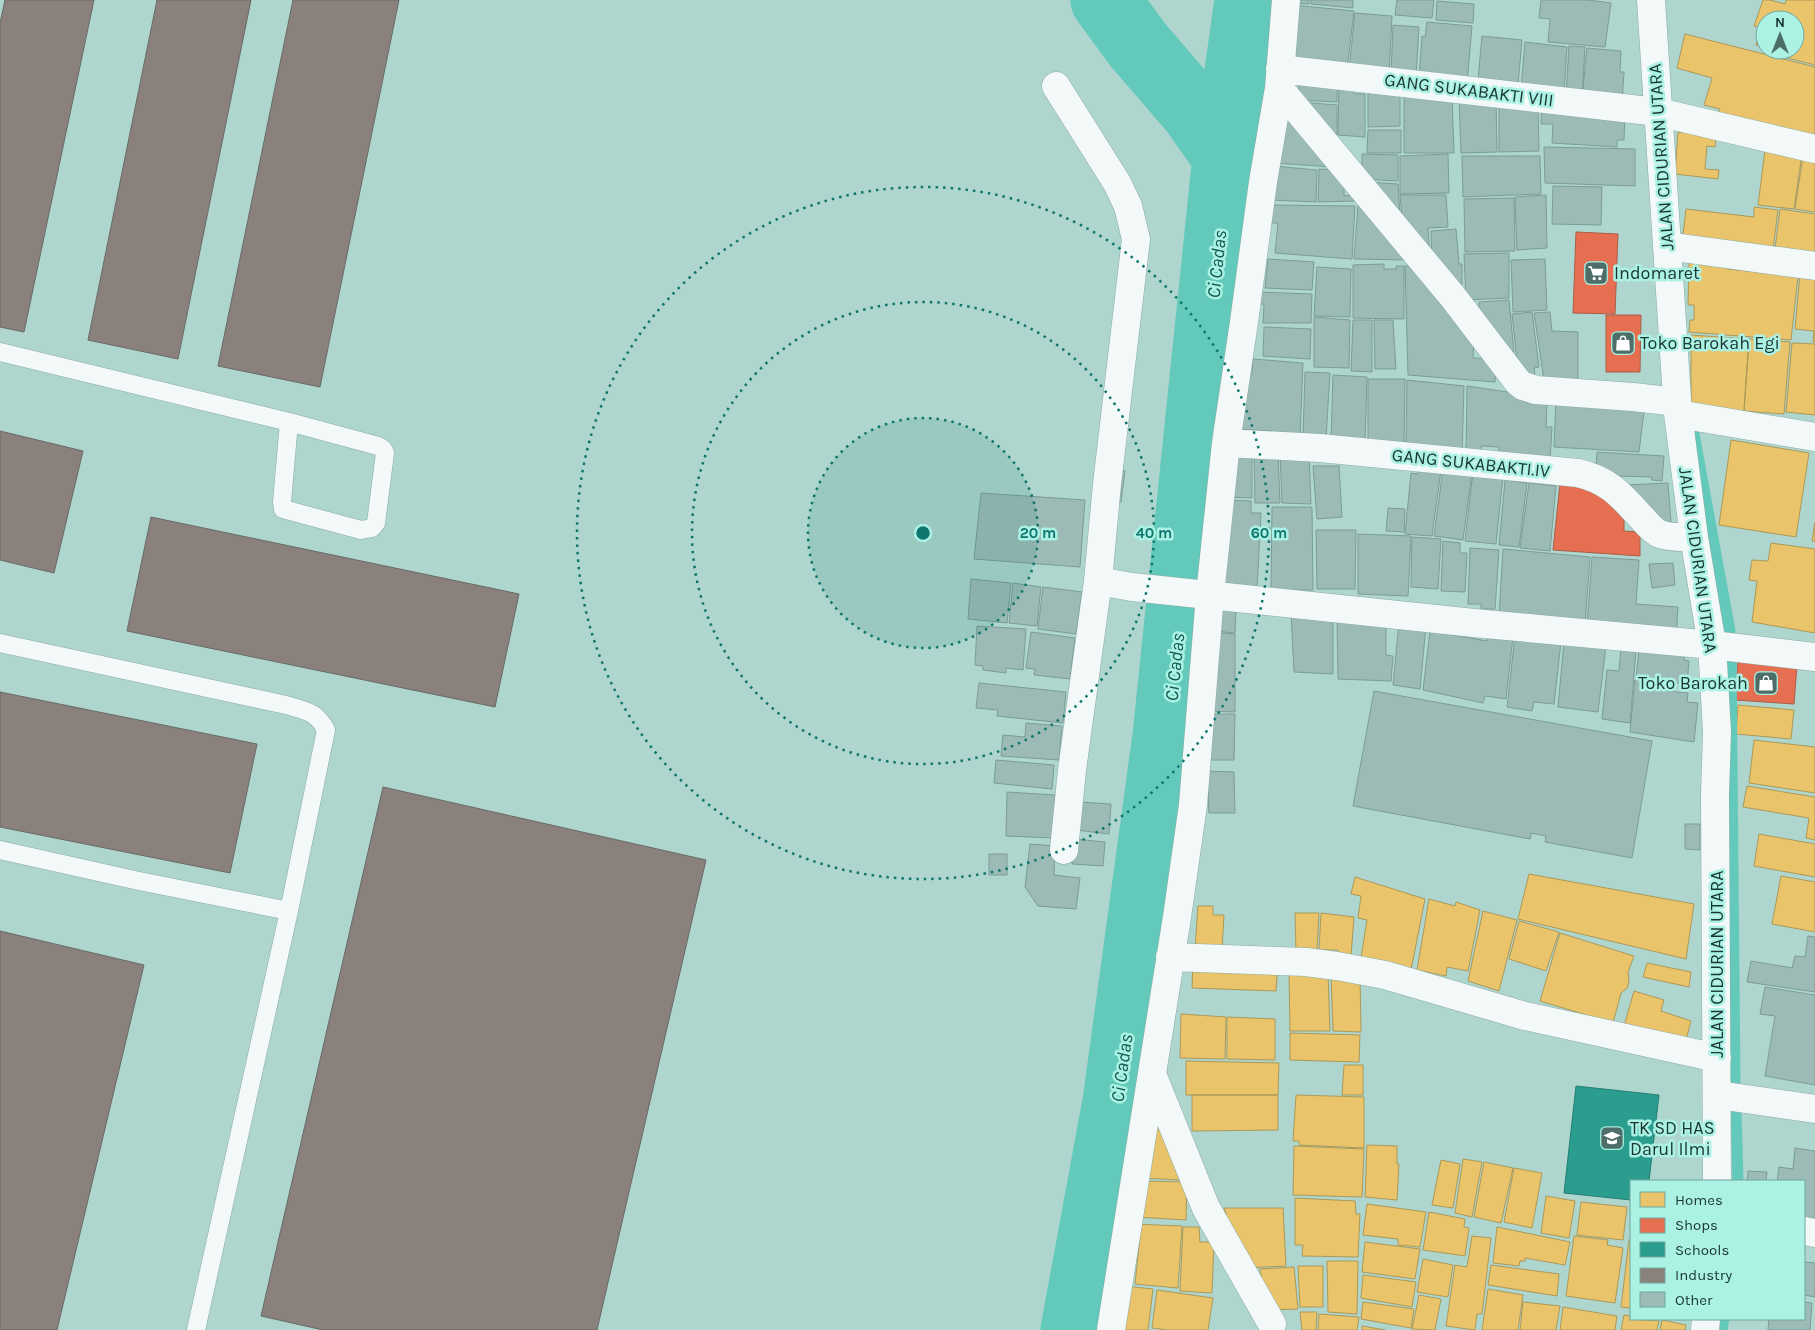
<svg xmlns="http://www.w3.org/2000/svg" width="1815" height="1330" font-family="Karla,sans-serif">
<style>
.homes{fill:#e9c46a;stroke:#ab9959}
.shops{fill:#e76f51;stroke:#a95e47}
.schools{fill:#2a9d8f;stroke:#257e73}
.industry{fill:#8a817c;stroke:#686a66}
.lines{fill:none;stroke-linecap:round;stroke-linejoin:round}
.stream{stroke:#63c9ba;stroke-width:11}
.river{stroke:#63c9ba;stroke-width:69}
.building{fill:#9cbbb6;stroke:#7c9c96}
.lane-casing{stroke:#8caba5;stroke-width:19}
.street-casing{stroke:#8caba5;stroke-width:29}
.lane{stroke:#f3f9f8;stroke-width:18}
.street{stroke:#f3f9f8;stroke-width:28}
.ring{fill:none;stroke:#0f766e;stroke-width:2.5;stroke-dasharray:2.5 5}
.labels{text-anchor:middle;stroke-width:5;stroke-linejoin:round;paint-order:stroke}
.street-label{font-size:18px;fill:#193631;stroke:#abf2e5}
.poi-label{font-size:18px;fill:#193631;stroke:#abf2e5;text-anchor:start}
.water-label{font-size:19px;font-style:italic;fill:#145b51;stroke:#abf2e5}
.centre{fill:#0f766e;stroke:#abf2e5;stroke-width:2.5}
.ring-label{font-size:15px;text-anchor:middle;font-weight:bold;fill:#0f766e;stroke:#abf2e5;stroke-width:5;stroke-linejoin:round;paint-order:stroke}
</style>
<rect width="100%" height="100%" fill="#aed5ce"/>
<path class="homes" d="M1763,0H1770L1785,4L1786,0H1815V65L1772,54L1773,50H1795V20H1765V48L1756,45L1761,27L1754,26Z
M1685,34L1815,67V132L1813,140L1716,123L1720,109L1704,105L1712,78L1677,68Z
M1678,132L1716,135L1715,147L1707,146L1705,169L1719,170L1718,179L1675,174Z
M1765,150L1802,154L1794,209L1758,205Z
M1803,156L1815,158V212L1795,209Z
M1754,207L1778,210L1772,257L1682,244L1686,209L1754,217Z
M1780,209L1815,214V261L1774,257Z
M1689,262L1728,263V269L1798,276L1791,340L1689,332L1690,320H1694V305H1688Z
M1800,274L1815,276V342H1813L1814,331L1795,329Z
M1691,335L1749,339L1744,411L1691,406Z
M1749,339L1790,342L1784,414L1744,411Z
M1792,343L1815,344V415L1786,412Z
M1731,440L1809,453L1796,537L1719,525Z
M1815,522V542L1812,541Z
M1771,543L1815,549V633L1752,622L1757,581L1749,580L1752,560L1768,561Z
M1738,705L1794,710L1791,739L1736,734Z
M1754,740L1815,747V793L1749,783Z
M1747,786L1815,797V840L1806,838L1809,818L1743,807Z
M1759,834L1815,844V877L1754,866Z
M1529,874L1694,904L1686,959L1518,919Z
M1781,876L1815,882V932L1772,924Z
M1355,877L1425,899L1411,970L1361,957L1367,920L1358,918L1361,896L1351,894Z
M1429,899L1455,906L1456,902L1480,910L1468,971L1447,967L1446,976L1417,970Z
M1198,906H1213V915H1224L1222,950L1195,949Z
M1483,911L1517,920L1499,991L1468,981Z
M1295,913H1319L1317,950H1296Z
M1321,913L1354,917L1351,956L1339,955L1338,950H1319Z
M1519,921L1559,932L1546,971L1509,959Z
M1560,933L1634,956L1628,972L1629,982L1627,988L1621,993L1613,1023L1540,1001Z
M1193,959L1278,963L1276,991L1192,988Z
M1647,963L1691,972L1689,987L1643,977Z
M1289,972H1328L1330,1031H1290Z
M1331,973H1360L1361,1032L1333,1031Z
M1634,991L1664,1000L1661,1011L1691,1021L1685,1044L1624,1026Z
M1181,1014L1226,1017L1225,1059L1180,1058Z
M1227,1017L1275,1019V1060L1227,1059Z
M1290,1033L1360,1035L1359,1062L1290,1060Z
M1186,1061L1279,1063L1278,1095H1186Z
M1344,1065H1363V1095H1342Z
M1192,1095H1278V1130L1192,1131Z
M1296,1095L1364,1097V1148L1299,1145V1141H1293Z
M1161,1124L1180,1180L1141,1178L1148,1125Z
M1367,1145L1397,1146V1164H1399L1397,1200L1365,1197Z
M1294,1146L1364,1149L1362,1197L1293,1195Z
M1463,1159L1482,1162L1472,1217L1455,1213Z
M1441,1160L1460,1164L1453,1208L1432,1205Z
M1484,1162L1513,1168L1501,1223L1474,1217Z
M1514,1168L1542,1173L1532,1228L1504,1222Z
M1138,1181L1187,1182L1186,1220L1136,1217Z
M1546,1196L1575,1201L1569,1238L1541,1233Z
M1295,1198L1355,1201L1356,1214H1360L1358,1257L1302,1256L1303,1245H1295Z
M1581,1202L1627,1207L1623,1240L1577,1235Z
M1367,1204L1426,1212L1420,1247L1398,1245V1239L1363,1235Z
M1224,1208H1283L1286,1266L1244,1268Z
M1429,1212L1465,1219L1464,1227L1469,1228L1465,1256L1423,1250Z
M1132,1224L1182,1226L1178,1288L1135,1284L1140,1237L1132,1236Z
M1183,1227H1199L1200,1242H1214L1212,1293L1180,1291Z
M1497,1227L1570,1242L1565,1265L1525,1258V1261H1520L1519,1266L1493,1263Z
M1472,1236L1491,1238L1482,1314H1477L1475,1330L1446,1326L1455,1265L1467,1267Z
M1574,1236L1608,1240L1607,1245L1623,1248L1615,1303L1566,1296Z
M1629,1240H1631V1308L1621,1307Z
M1365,1242L1420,1249L1415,1279L1362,1272Z
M1423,1259L1453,1265L1448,1297L1417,1292Z
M1327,1261H1358L1357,1314L1328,1312Z
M1491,1265L1559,1274L1557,1296L1488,1285Z
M1298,1266H1323V1307H1300Z
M1294,1267L1298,1309L1266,1310L1260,1269Z
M1363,1275L1416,1282L1412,1307L1361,1298Z
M1125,1286L1153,1289L1148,1330H1119Z
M1488,1289L1523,1295L1518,1330H1482Z
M1157,1290L1213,1298L1208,1330H1168L1152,1328Z
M1419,1295L1441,1299L1435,1330L1412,1329Z
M1363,1302L1414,1309L1411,1328L1361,1319Z
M1523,1302L1560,1306L1556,1330H1520Z
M1563,1307L1617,1316L1615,1330H1560Z
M1300,1312H1317L1316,1330H1302Z
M1319,1314L1359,1317L1357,1330H1318Z
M1624,1315L1631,1316V1319L1659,1321L1657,1330H1621Z
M1662,1320L1686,1325L1685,1330H1660Z
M1362,1326L1385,1330H1362Z"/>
<path class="shops" d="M1576,232L1618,234L1615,314L1573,313Z
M1606,315H1641L1640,372H1606Z
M1560,483L1601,488L1624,518V531L1640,532V556L1553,550Z
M1738,661L1797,665L1794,704L1735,700Z"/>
<path class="schools" d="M1576,1086L1659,1095L1649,1181H1631V1200L1564,1193Z"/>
<path class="industry" d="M5,0H94L24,332L0,327V23Z
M157,0H251L178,359L88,340Z
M293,0H399L320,387L218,366Z
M0,431L83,451L54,573L0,560Z
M151,517L519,594L495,707L127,631Z
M0,692L257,744L230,873L0,827Z
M383,787L706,860L597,1330H323L261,1316Z
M0,931L144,965L57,1330H0Z"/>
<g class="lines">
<path class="stream" d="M1692,423L1730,631
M1731,656L1735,1086
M1736,1111L1738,1181
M1722,1330L1724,1319"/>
<path class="river" d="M1105,0L1138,45L1194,110L1227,157
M1075,1330L1117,1102L1167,736L1226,166L1249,0"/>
</g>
<path class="building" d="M1292,0H1309V4L1291,3Z
M1311,0H1353V8L1311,4Z
M1397,0H1434L1432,18L1395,15Z
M1541,0H1588L1611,3L1605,47L1548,42L1550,19L1539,18Z
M1437,1L1474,4L1473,23L1436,20Z
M1293,5L1354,11L1347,70L1293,64Z
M1355,13L1392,16L1389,75L1349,70Z
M1427,22L1472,26L1467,84L1419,80L1422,36L1425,37Z
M1393,25L1419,27L1416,78L1391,75Z
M1482,36L1522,40L1518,84L1478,80Z
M1525,42L1567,47L1564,93L1521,89Z
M1569,46L1585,47L1582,98L1566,97Z
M1587,48L1621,51L1620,72H1624L1622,103L1582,99Z
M1300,75L1337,79V102L1298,100Z
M1339,80H1354V94H1365V137L1338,135Z
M1368,90L1400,91V126L1368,127Z
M1404,90L1452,96L1454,153H1404Z
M1459,98H1496L1497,152L1461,153Z
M1300,102L1337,105V135H1323Z
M1499,102H1538L1539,151L1499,152Z
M1542,103L1625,114L1624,140H1617V147L1552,143L1553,124H1541Z
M1288,112L1333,167L1274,163Z
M1368,130H1401V153H1367Z
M1544,147L1635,149V186L1545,183Z
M1362,154L1398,155V181L1362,179Z
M1448,154L1449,193L1400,194V156Z
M1462,156H1540L1541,194L1463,197Z
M1273,166L1317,170L1316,202L1270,200Z
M1319,169L1335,170L1349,188L1344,189V196L1355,195L1356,201L1318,202Z
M1365,182L1398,184L1401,229Z
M1553,186L1602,187L1601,225L1552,224Z
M1400,195H1446L1448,227L1428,228L1430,259L1403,229Z
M1546,195L1547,248L1517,250L1515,197Z
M1514,198L1515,251L1465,252L1464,199Z
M1270,205L1355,206L1352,259L1275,253L1278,223H1268Z
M1358,206H1364L1407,260L1354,259Z
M1456,229L1459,264H1462V285L1448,286L1432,259L1431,231Z
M1509,253V298L1466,300L1464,254Z
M1268,259L1314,262L1312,290L1265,288Z
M1545,259L1547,310L1513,312L1511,260Z
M1384,264V269H1396V266H1404V319L1353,318V265Z
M1405,266H1412L1435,292L1439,303L1445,302L1450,317L1456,315L1474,336L1473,358L1496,359L1495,382L1408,375Z
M1317,267L1351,269L1350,317L1314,316Z
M1256,292L1312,294L1311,323H1263L1264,304H1256Z
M1509,300L1514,352L1508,354L1479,319V302Z
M1532,312L1539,367L1534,368L1535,375H1523L1518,370L1512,314Z
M1550,312L1552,331L1578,332V387H1545L1534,313Z
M1314,317L1350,320L1349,368L1314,367Z
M1353,320H1372V372L1351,371Z
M1374,320H1393L1396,369H1375Z
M1264,327L1311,329L1310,359L1263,356Z
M1253,359L1303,363L1300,437L1282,436L1283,432L1240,429L1245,373L1252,374Z
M1305,372L1330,373L1326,439L1303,437Z
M1333,375L1367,377L1365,443L1331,442Z
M1368,379H1405L1404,447L1368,445Z
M1407,380L1464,386L1462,455L1406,443Z
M1467,386L1541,397L1547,401L1546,427H1552L1550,461L1499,460V447L1481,446V456L1466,455Z
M1556,398L1645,403L1639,452L1554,447Z
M1278,451L1280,503H1255L1254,452Z
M1280,451L1309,454L1311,504L1282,503Z
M1597,452L1664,456L1662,481L1652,480V477L1615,476L1596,469Z
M1231,454H1252V498L1229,497Z
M1313,466H1339L1342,517L1317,519Z
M1418,467L1441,470L1432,536L1405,534L1411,473L1418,474Z
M1443,469L1472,472L1463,540L1434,536Z
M1116,470L1125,471L1121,502L1111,501Z
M1473,472L1503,476L1496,544L1465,541Z
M1505,480L1527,483L1519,547L1499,545Z
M1529,483L1556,486L1550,551L1520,548Z
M1668,483L1671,522L1655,525L1624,485Z
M981,493L1085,500L1080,567L974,559Z
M1228,500L1251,501V513H1261L1257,589L1225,585Z
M1272,507H1312L1313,590H1271Z
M1388,508L1405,509L1404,532L1386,531Z
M1316,530H1356L1355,589H1317Z
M1358,534L1411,536L1408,596L1358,594Z
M1412,537L1441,539L1438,589L1411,587Z
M1443,541L1460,543V553H1467L1465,592L1441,591Z
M1470,548L1499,550L1495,609H1481V604H1468Z
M1503,549L1590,557L1585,625L1499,617Z
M1592,557L1639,560L1636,604L1678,607L1676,637L1587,627Z
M1673,563L1675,585L1652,588L1649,564Z
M971,579L1011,583L1007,623L968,619Z
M1013,583L1041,587L1037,626L1009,623Z
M1043,587L1082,592L1076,634L1038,629Z
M1213,606H1236L1235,633L1213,631Z
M1291,613L1333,615V674L1294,672Z
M1337,618L1386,621V655L1393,656L1391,681L1338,679Z
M1399,623L1426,626L1420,689L1393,685Z
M977,626L1026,629L1023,670L1006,668V673L983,670V666L975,665Z
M1430,631L1487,641L1488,633L1513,637L1506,699L1485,696L1483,703L1423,690Z
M1031,632L1075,638L1070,679L1034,675L1035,669L1026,668Z
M1215,633L1235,634V712L1207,711Z
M1515,636L1561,642L1554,704L1534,702L1532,711L1507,707Z
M1564,642L1606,646L1598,712L1558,707Z
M1621,648L1636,650L1630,723L1602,719L1607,670L1619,671Z
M1639,650L1685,654L1684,660L1689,661L1687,684L1636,678Z
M1635,680L1666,684V691L1688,693L1687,702L1698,703L1694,742L1630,732Z
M979,683L1066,692L1063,723L997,716L998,710L976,708Z
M1374,691L1652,741L1632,858L1545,842L1546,836L1531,833L1530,839L1353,806Z
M1207,714H1235L1234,760H1205Z
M1026,723L1062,726L1059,760L1001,756L1003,735L1025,737Z
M996,760L1054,765L1052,789L994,783Z
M1204,771L1234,772L1235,813H1209L1208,791Z
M1007,792L1055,795L1053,838L1006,836Z
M1078,802L1111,804L1109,834L1076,830Z
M1685,824H1700V850L1685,849Z
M1074,839L1105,842L1103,866L1072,864Z
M1030,844L1055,846L1054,875L1080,878L1076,909L1038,906L1025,887Z
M989,854H1007V875H989Z
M1808,936L1815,937V992L1747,982L1751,961L1792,968L1795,956L1805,957Z
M1765,987L1815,995V1085L1765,1076L1775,1016L1760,1014Z
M1795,1148L1815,1151V1224L1804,1222V1181H1777L1779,1167L1793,1169Z
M1748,1171L1767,1172L1766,1181H1747Z
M1804,1262L1815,1263V1297L1804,1295Z
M1804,1302L1812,1303L1810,1330H1768L1769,1319H1804Z"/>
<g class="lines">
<g class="lane-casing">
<path id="lane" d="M0,352L289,422L378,446L383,449L385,453L376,523L372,528L361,530L283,509L282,502L289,422
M0,643L286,705C306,711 316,711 326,730L289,911L196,1330
M0,850L139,881L289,911"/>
</g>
<g class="street-casing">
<path id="street" d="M1651,0L1678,414L1694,537L1712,645L1717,732L1715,794L1717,1181
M1280,69L1658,112L1815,149
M1056,86L1117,183L1128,206L1136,239L1107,484L1098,581L1072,770L1064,850
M1279,88L1453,297L1518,382L1523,386L1536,390L1633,397L1677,402
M1667,246L1815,266
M1678,414L1815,437
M1226,443L1320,448L1578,473C1608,480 1620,494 1640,516C1646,522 1652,531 1660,534C1670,538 1683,537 1694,537
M1098,581L1132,587L1474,623L1712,645L1815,657
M1170,957L1306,962L1337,966L1385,975L1525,1016L1717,1058
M1152,1074L1206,1208L1272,1324
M1718,1095L1815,1109
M1804,1231L1815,1233
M1111,1330L1177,917L1193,805L1210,595L1226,443L1244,322L1263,182L1279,88L1286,0
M1705,1330L1706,1319"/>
</g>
<use href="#lane" class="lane"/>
<use href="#street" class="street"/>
</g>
<circle cx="923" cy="533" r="115" fill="#0f766e" fill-opacity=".12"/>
<g class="ring">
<circle cx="923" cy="533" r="115"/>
<circle cx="923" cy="533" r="231"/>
<circle cx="923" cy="533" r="346"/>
</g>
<defs>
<g id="supermarket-square" transform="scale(1.25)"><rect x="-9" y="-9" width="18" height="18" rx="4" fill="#4d6e68" stroke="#abf2e5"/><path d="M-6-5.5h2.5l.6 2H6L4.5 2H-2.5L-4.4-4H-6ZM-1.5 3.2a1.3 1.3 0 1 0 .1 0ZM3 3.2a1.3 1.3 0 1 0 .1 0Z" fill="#fff"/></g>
<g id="shop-square" transform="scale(1.25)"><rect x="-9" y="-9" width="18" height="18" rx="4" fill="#4d6e68" stroke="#abf2e5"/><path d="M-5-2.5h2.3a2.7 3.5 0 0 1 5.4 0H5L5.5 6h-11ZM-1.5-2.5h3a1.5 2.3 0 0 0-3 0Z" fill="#fff"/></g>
<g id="school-square" transform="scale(1.25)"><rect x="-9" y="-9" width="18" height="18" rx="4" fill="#4d6e68" stroke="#abf2e5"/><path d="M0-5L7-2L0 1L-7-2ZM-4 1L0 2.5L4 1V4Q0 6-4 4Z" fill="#fff"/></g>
</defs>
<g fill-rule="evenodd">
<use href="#supermarket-square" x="1596" y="273"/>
<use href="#shop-square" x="1623" y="343"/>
<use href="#shop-square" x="1766" y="683"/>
<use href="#school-square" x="1612" y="1138"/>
</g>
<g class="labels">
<g class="street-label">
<text transform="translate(1469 90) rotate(7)" y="6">GANG SUKABAKTI VIII</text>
<text transform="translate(1661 157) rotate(-94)" y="6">JALAN CIDURIAN UTARA</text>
<text transform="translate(1471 463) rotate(6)" y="6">GANG SUKABAKTI.IV</text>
<text transform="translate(1698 560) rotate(82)" y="6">JALAN CIDURIAN UTARA</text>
<text transform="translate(1717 964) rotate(-90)" y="6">JALAN CIDURIAN UTARA</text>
</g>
<g class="poi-label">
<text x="1614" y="279">Indomaret</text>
<text x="1640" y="349">Toko Barokah Egi</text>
<text x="1748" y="689" text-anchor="end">Toko Barokah</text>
<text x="1630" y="1134">TK SD HAS<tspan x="1630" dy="21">Darul Ilmi</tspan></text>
</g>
<g class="water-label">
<text transform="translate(1216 264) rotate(-84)" y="7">Ci Cadas</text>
<text transform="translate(1174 667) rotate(-84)" y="7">Ci Cadas</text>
<text transform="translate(1121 1068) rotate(-82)" y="7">Ci Cadas</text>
</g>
</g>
<circle cx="923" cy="533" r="8" class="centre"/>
<g class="ring-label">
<text x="1038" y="538">20 m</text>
<text x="1154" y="538">40 m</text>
<text x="1269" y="538">60 m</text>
</g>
<rect x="1630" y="1180" width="175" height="140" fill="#abf2e5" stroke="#71a79d"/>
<rect x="1640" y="1192" width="25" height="15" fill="#e9c46a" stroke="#71a79d"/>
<text x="1675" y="1205" font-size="15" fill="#193631">Homes</text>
<rect x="1640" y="1218" width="25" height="15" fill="#e76f51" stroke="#71a79d"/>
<text x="1675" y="1230" font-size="15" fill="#193631">Shops</text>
<rect x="1640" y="1242" width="25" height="15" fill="#2a9d8f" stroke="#71a79d"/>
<text x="1675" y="1255" font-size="15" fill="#193631">Schools</text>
<rect x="1640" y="1268" width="25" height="15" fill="#8a817c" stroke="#71a79d"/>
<text x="1675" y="1280" font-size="15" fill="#193631">Industry</text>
<rect x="1640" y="1292" width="25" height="15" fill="#9cbbb6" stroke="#71a79d"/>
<text x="1675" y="1305" font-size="15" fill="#193631">Other</text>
<g transform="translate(1780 35)"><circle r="24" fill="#abf2e5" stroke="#71a79d"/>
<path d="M0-4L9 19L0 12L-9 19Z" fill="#4d6e68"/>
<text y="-8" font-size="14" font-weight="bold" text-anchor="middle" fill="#193631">N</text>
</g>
</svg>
